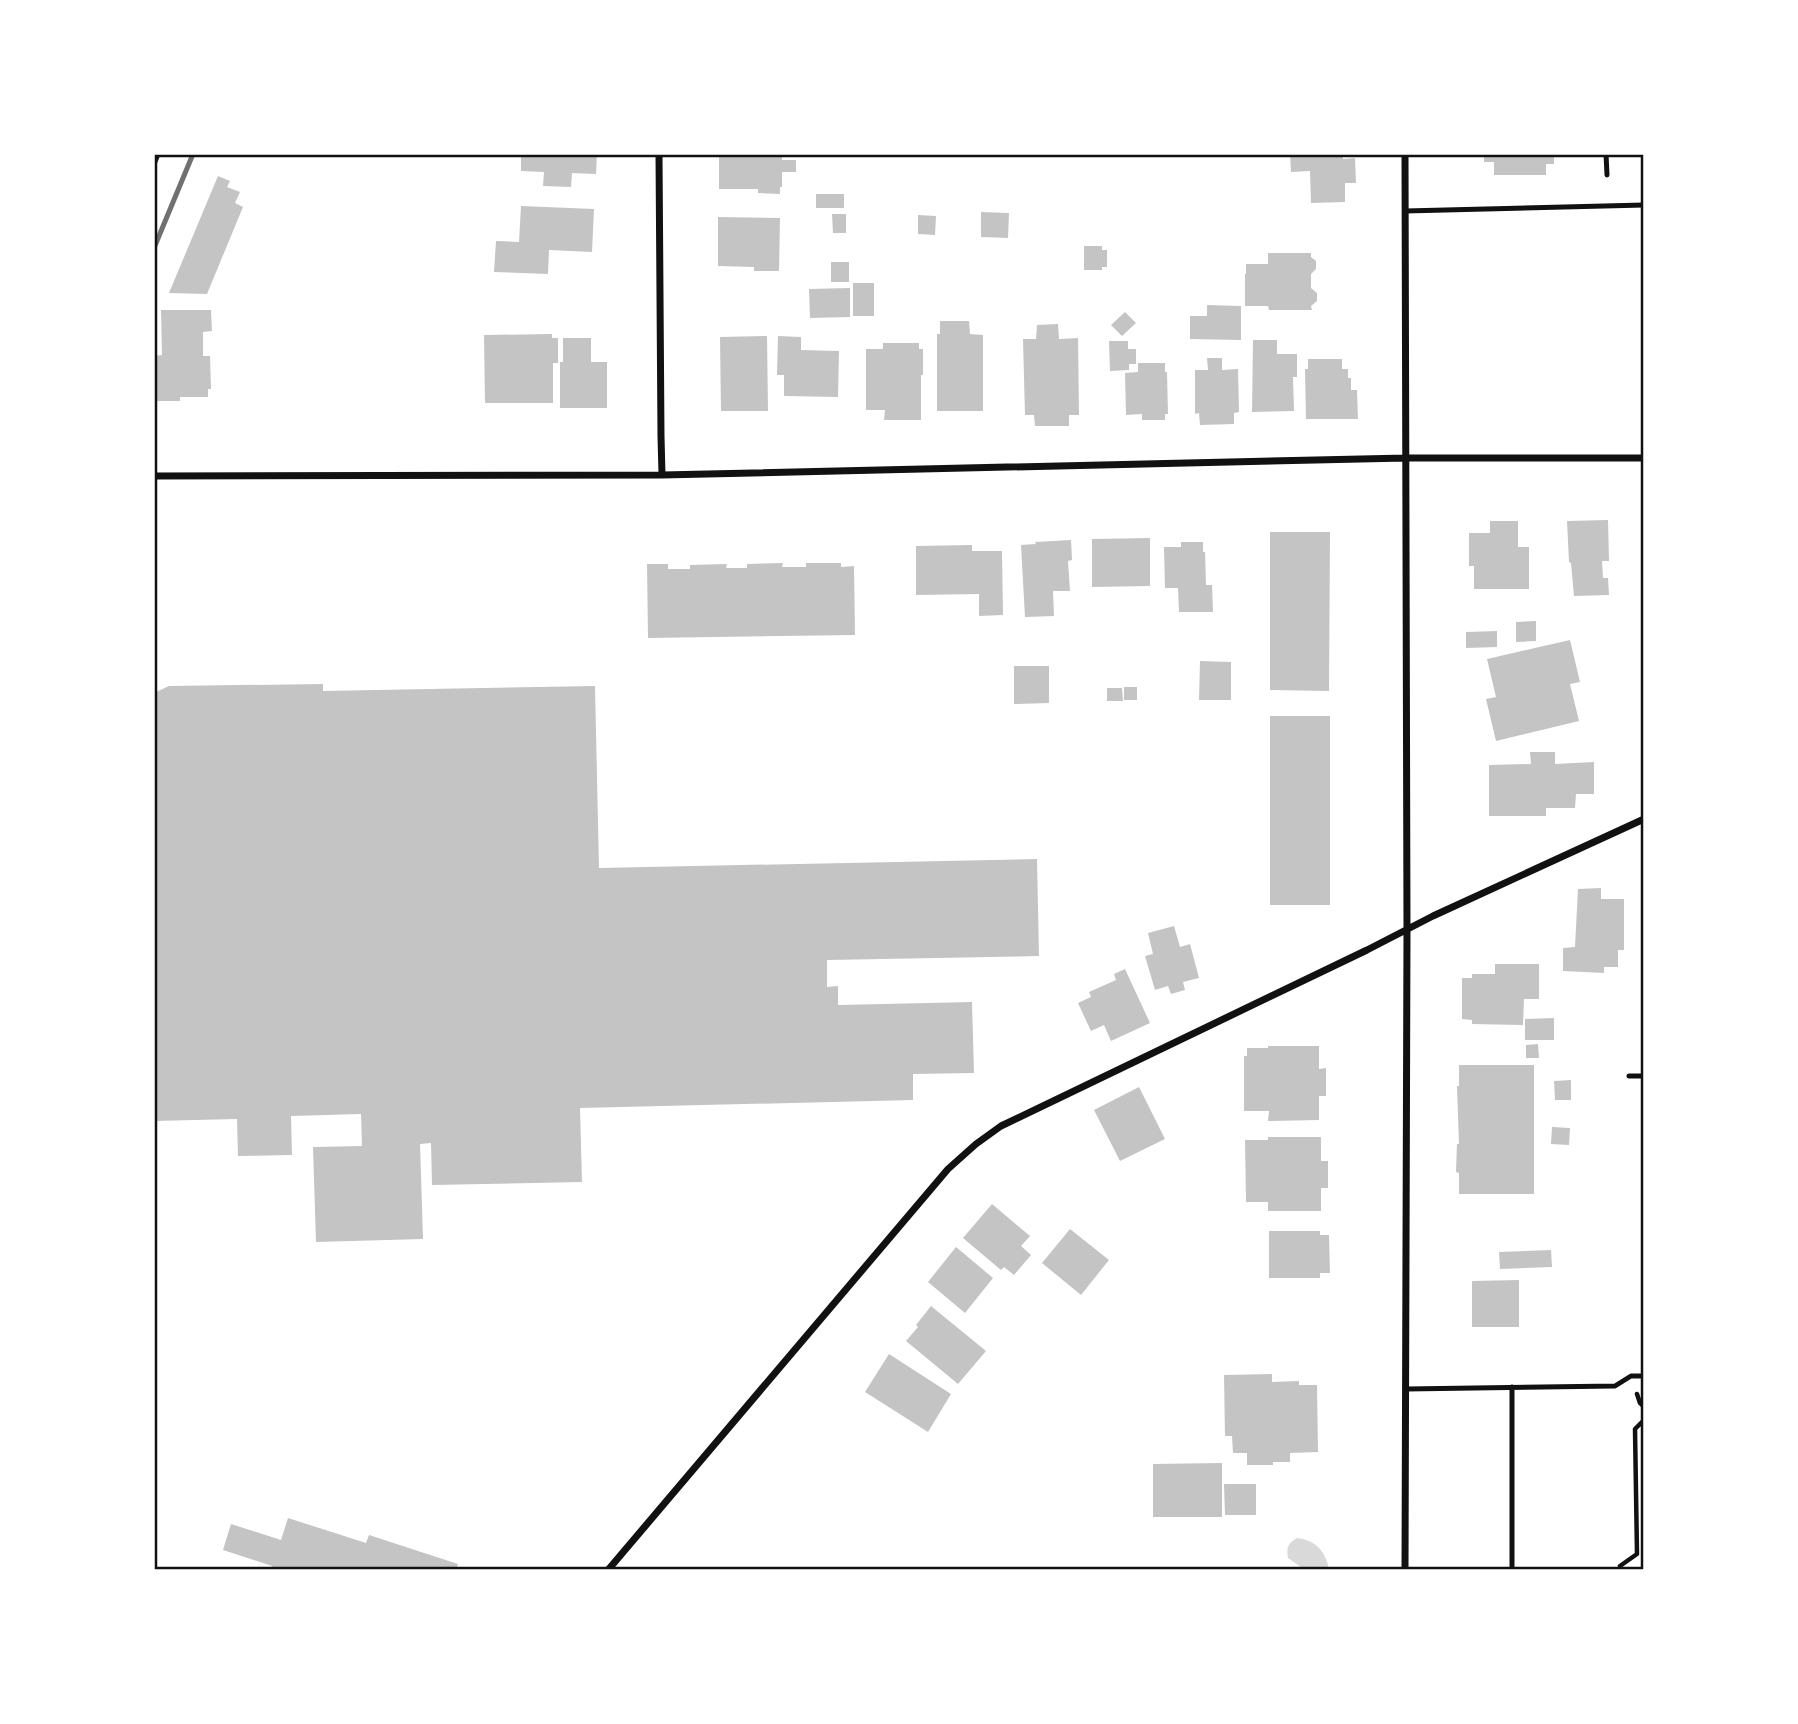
<svg xmlns="http://www.w3.org/2000/svg" width="1798" height="1724" font-family="Raleway,sans-serif">
<style>
.water{fill:#d9d9d9}
.building{fill:#c4c4c4}
.lines{fill:none;stroke-linecap:round;stroke-linejoin:round}
.path{stroke:#111;stroke-width:4.5}
.service{stroke:#111;stroke-width:5}
.minor{stroke:#111;stroke-width:7}
.rail{stroke:#707070;stroke-width:5}
.neatline{fill:none;stroke:#111;stroke-width:2.5}
</style>
<rect width="100%" height="100%" fill="#fff"/>
<path class="water" d="M1297,1538C1316,1540 1326,1552 1329,1570H1305L1288,1558C1286,1548 1288,1543 1297,1538Z"/>
<path class="building" d="M521,154H597L596,174L572,173L571,187L543,186L544,172L521,171Z
M719,154H782V160H796V172H782V187H780V194L758,193V189H719Z
M1290,154H1343V159L1355,158L1356,183H1345V202L1311,203L1310,171L1291,172Z
M1484,154H1554V164H1546V175H1494V162H1484Z
M218,176L230,181L227,187L240,192L235,203L243,207L207,294L169,293Z
M816,194H844V208H816Z
M521,206L594,209L592,252L549,250L548,274L494,272L496,241L519,242Z
M981,212L1009,213L1008,238L981,237Z
M832,214H846V233H833Z
M918,215L936,216L935,235L918,234Z
M718,217L780,218L779,271H754V267L718,266Z
M1084,246H1102V250H1107V267H1102V270H1084Z
M1268,253H1311V257L1316,261V269L1311,274V288L1317,293V301L1311,306L1312,310H1269L1268,306H1245V274H1246V264H1268Z
M831,262H849V282H831Z
M853,283H874V316H853Z
M850,288V317L810,318L809,289Z
M1207,305L1241,306V340L1190,339V316H1207Z
M161,310H211L212,331L203,332V356H210L211,389H208V397H180V401H154V356L162,355Z
M1125,312L1136,323L1122,336L1111,325Z
M940,321H969L970,334L983,335V411H937V334H940Z
M1058,324L1059,339L1078,338L1079,415H1069V426H1035L1034,415H1025L1023,339H1036L1037,325Z
M552,334V338H558V363H553V403H485L484,335Z
M767,336L768,411H721L720,337Z
M778,336L801,337V350L839,351L838,397L784,396V375H777Z
M563,338H591V362H607V408H560V362H563Z
M1253,340H1277V354H1297V377H1293L1294,411L1252,412Z
M1109,341H1128V349H1136V364H1129V370L1110,371Z
M883,343H919V349H923V375H921V420H884L885,410H866V349H883Z
M1207,358H1222V370L1238,369L1239,412L1234,413V424L1200,425L1199,413L1195,414V370H1208Z
M1308,359H1342V369H1348V378H1351V390H1357L1358,419H1306L1305,369H1308Z
M1138,363H1165V372H1167L1168,414H1165V420H1142V414L1126,415L1125,373L1138,372Z
M1608,520L1609,561H1602L1603,578H1608L1609,595L1574,596L1571,563L1569,562L1567,521Z
M1490,521H1518V547H1529V589H1474V566H1469V533H1490Z
M1270,532H1330L1329,691L1270,690Z
M1150,538V586L1092,587V539Z
M1071,540L1072,560L1068,561L1070,591H1053L1054,616L1025,617L1021,545L1036,544L1035,542Z
M1181,542H1203V552H1205L1206,585H1212L1213,612H1179L1178,588H1165L1164,547H1181Z
M972,545V551H1002L1003,615L979,616V594L916,595V546Z
M783,563L782,567H806V563H841V567L854,566L855,635L648,638L647,564H668V569H690V565L727,564L726,568H747V564Z
M1536,621V641L1516,642V622Z
M1497,631V647L1466,648V632Z
M1570,640L1580,682L1570,684L1579,721L1496,741L1486,699L1496,697L1487,659Z
M1200,661L1231,662V700H1199Z
M1014,666H1049V703L1014,704Z
M323,684V691L595,686L599,868L1037,859L1039,956L827,960V987L838,986V1005L972,1002L974,1073L913,1074V1100L580,1108L582,1182L432,1185L431,1143L420,1144L423,1239L316,1242L313,1147L362,1146L361,1114L291,1116L292,1155L238,1156L237,1119L154,1121V693L169,686Z
M1124,687H1137V700H1124Z
M1107,688H1122L1123,701H1107Z
M1270,716H1330V905H1270Z
M1530,752H1555V764L1594,762V794H1576L1575,808H1546V816H1489V765L1531,764Z
M1601,888V899H1624V950H1618V967H1604V973L1563,971V948L1575,947L1578,889Z
M1174,926L1180,947L1190,944L1199,978L1183,982L1185,990L1171,994L1168,986L1155,990L1145,956L1153,954L1148,933Z
M1495,964H1539V999H1524L1523,1025L1472,1024V1020L1462,1019V978H1472V974H1495Z
M1125,969L1150,1023L1111,1041L1104,1025L1091,1031L1078,1003L1091,997L1089,992L1116,980L1114,974Z
M1554,1018V1040H1525V1019Z
M1538,1044L1539,1058H1526V1045Z
M1268,1046H1319V1069L1326,1068V1096H1319V1120L1268,1121L1269,1111H1244V1056H1247V1048H1268Z
M1459,1065H1534V1194H1459V1173L1456,1172L1457,1144H1459L1457,1086H1459Z
M1571,1080V1100H1555L1554,1081Z
M1139,1087L1165,1139L1120,1161L1094,1110Z
M1552,1127L1570,1128L1569,1145L1551,1144Z
M1268,1137H1321V1161H1328V1188H1321V1211H1268V1202H1246L1245,1140H1268Z
M992,1204L1030,1236L1021,1246L1031,1255L1014,1275L1004,1267L1001,1270L963,1238Z
M1070,1229L1109,1260L1081,1295L1042,1263Z
M1269,1231H1320V1235H1329L1330,1273H1320V1278H1269Z
M956,1247L993,1278L965,1313L928,1282Z
M1551,1250L1552,1267L1500,1269L1499,1252Z
M1519,1280V1327H1472V1281Z
M931,1306L986,1351L958,1384L906,1341L918,1327L916,1325Z
M889,1354L951,1394L928,1432L865,1392Z
M1272,1374V1382L1299,1381V1385H1317L1318,1452L1290,1453V1462H1273V1465H1247V1453H1233L1232,1436H1225L1224,1375Z
M1222,1463V1517H1153V1464Z
M1224,1484H1256V1515H1225Z
M288,1518L366,1543L369,1535L458,1564L456,1570H271L272,1566L223,1550L231,1524L281,1540Z"/>
<g class="lines">
<path class="path" d="M1637,1394L1640,1403L1644,1407
M1620,1566L1637,1554L1635,1429L1644,1420"/>
<path class="service" d="M1606,154L1607,175
M154,164L158,154
M1405,211L1644,205
M1629,1076H1644
M1406,1389L1615,1386L1631,1376H1644
M1512,1570V1387"/>
<path class="minor" d="M659,154L661,436L662,475
M154,476L662,475L1406,458H1644
M608,1570L948,1169L976,1144L1001,1126L1367,950L1433,916L1644,819
M1405,1570L1407,930L1405,154"/>
<path class="rail" d="M154,248L193,154"/>
</g>
<rect width="1798" height="1724" fill="none" stroke="#ffffff" stroke-width="312"/>
<rect x="156" y="156" width="1486" height="1412" class="neatline"/>
</svg>
